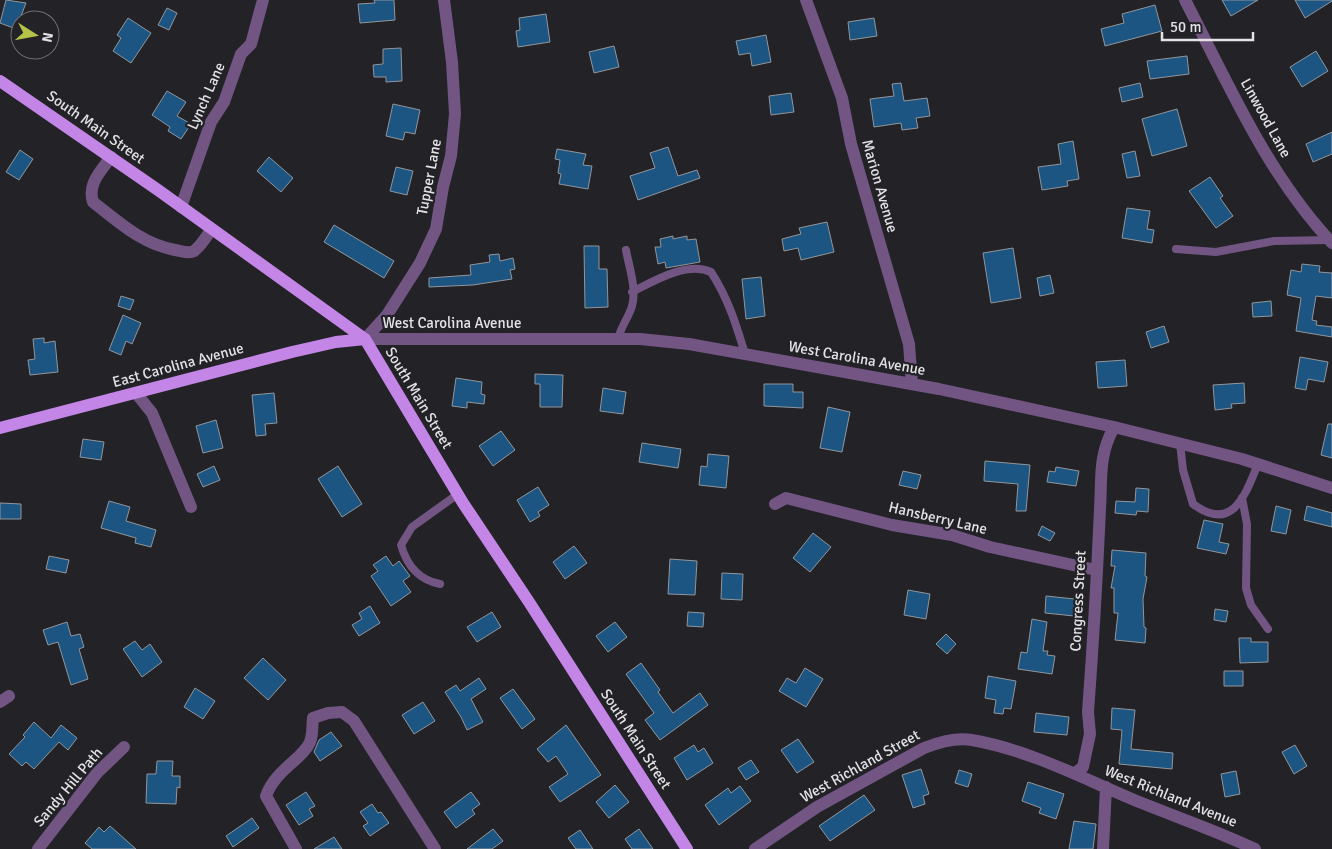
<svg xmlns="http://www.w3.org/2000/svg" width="1332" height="849" font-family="Signika,sans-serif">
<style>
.building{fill:#1d5582;stroke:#92969b}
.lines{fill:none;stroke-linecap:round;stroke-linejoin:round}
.service{stroke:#725583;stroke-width:8}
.minor{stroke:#725583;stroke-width:12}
.primary{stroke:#c385e6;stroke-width:12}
.labels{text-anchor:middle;stroke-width:4.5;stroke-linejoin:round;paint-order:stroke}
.street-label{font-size:15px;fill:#e3e3e6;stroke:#222227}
</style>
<rect width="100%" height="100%" fill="#222227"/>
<path class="building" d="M6,0L26,3L16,29L0,23Z
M374,0H394L395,20L360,23L358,4L375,3Z
M1222,0H1258L1231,16Z
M1295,0H1332V1L1305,18Z
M1155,5L1162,31L1105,46L1101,29L1124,23L1122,14Z
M167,8L177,13L169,30L158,25Z
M546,14L550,42L518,47L516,31L520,30L519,18Z
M128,18L151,33L131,63L113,51L121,38L117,35Z
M874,18L877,36L850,40L848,22Z
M766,35L771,62L752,66L750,53L739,55L736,41Z
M614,46L619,67L594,73L589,52Z
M401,48L402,81L386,82V77H374L373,65L383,64V49Z
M1316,51L1328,71L1302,87L1290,67Z
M1187,56L1189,74L1150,79L1147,61Z
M901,83L904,101L927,98L930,116L916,118L918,128L902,130L901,123L874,127L870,99L894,96L892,84Z
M1140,83L1143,97L1122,102L1119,88Z
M167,91L186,102L177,116L191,124L181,139L168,131L170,127L152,115Z
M791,93L794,112L771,115L769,96Z
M393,104L420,110L415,134L405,132L403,140L386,136Z
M1177,109L1187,146L1152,156L1142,119Z
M1332,132V154L1313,162L1306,144Z
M1073,141L1079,179L1067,181L1068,186L1042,190L1038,167L1061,164L1058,144Z
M668,147L678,176L697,170L700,178L638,200L630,176L655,168L650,153Z
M557,149L586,154L583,165L592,166L588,189L559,184L561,174L558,173L560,160L555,159Z
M20,150L33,159L19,180L6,172Z
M1135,151L1140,176L1127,178L1122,154Z
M269,157L293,178L281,192L257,171Z
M396,167L413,171L407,195L390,191Z
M1210,177L1223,196L1220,198L1233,216L1216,228L1189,191Z
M1127,208L1150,211L1147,229L1154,230L1152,243L1122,238Z
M827,222L834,252L801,260L798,248L784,251L782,239L801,234L799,228Z
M334,225L394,261L384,278L324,242Z
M673,236V239L687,236V240L696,239L700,262L666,268L665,262L658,264L655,247H661L660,239Z
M584,246H599V269H607L608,307L585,308Z
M1013,248L1021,298L991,303L983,253Z
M499,254L500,261L513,258L515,269L510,270L512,279L473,285L429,287V278L471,275L470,265L490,262L489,255Z
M1302,264L1320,266L1319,272L1332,273V298L1316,296L1312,320L1317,321L1316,325L1332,327V337L1296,331L1301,298L1287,295L1291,270L1301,272Z
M1050,275L1054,293L1040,296L1037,278Z
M761,277L765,316L746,319L742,279Z
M121,296L134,300L130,310L118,306Z
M1271,301L1272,316L1253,317L1252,303Z
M123,315L141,323L132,344L126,341L121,355L109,350Z
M1164,326L1169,342L1151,348L1146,332Z
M44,338V343L55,341L58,372L30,375L28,360L35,359L33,339Z
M1300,357L1328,362L1324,382L1308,379L1306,390L1295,388Z
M1125,360L1127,386L1098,388L1096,362Z
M535,374L563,375L562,407H540V384H535Z
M456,378L482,382L481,394L485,395L484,404L467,402V408L452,406Z
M1244,383L1245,403L1231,404L1232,408L1215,410L1213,385Z
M764,384H793V392H803V408L764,406Z
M603,388L626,392L623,414L600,411Z
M274,393L277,423L265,424L266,435L256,436L252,395Z
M828,407L850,412L842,452L820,448Z
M216,420L223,448L203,453L196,426Z
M1328,424H1332V458L1321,455Z
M501,431L515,450L493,466L479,446Z
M83,439L104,442L101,460L80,457Z
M642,443L681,449L678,468L639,462Z
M708,454L729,456L726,488L699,485L701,466L707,467Z
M985,461L1030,465L1026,511H1016L1018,484L984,481Z
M214,466L220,480L203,487L197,474Z
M338,466L362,504L342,517L318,479Z
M1056,467L1079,471L1076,486L1047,482L1049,471L1055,472Z
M903,471L921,475L917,489L899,485Z
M538,487L549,505L538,512L540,516L530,522L517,500Z
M1136,488L1149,489L1148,512L1137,511L1136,515L1115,513L1116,501L1135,502Z
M109,501L130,507L126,521L156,530L151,547L135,543L136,538L101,528Z
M0,503L21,504V519H0Z
M1276,506L1291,510L1286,534L1271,531Z
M1307,506L1332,513V527L1304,520Z
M1204,520L1223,524L1219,542L1229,544L1226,554L1197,548Z
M1042,526L1055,533L1050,541L1038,535Z
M813,533L831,547L810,572L793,558Z
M574,546L587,563L565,579L553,562Z
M1112,550L1146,553L1145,576L1147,577L1143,599L1144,627L1146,628L1145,643L1115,640L1118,613H1114V588H1111L1115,566H1111Z
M49,556L69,560L66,573L46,569Z
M386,556L393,566L399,561L410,576L403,581L411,592L391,606L371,576L378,571L373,565Z
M670,559L697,561L695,595L668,594Z
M722,573L743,574L742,600L721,599Z
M908,590L930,594L926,619L904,615Z
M1046,596L1075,599L1074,616L1045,613Z
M370,606L380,623L359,636L352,625L362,619L359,613Z
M1215,609L1228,611L1226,622L1214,620Z
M492,612L501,627L477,642L467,627Z
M688,612L704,613L703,627L687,626Z
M1032,619L1047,622L1043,651H1048L1047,655L1055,656L1052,674L1018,669L1021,652L1027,653Z
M67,622L71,636L80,634L84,647L79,649L88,679L71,685L58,642L48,645L43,630Z
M615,622L627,637L608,652L596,636Z
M946,634L956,644L947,654L936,644Z
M1239,638H1251V642H1268V662L1240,663Z
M135,641L142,650L150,644L162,662L142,677L123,649Z
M263,658L286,680L268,700L244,678Z
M641,663L660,690L658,692L673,713L700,693L708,705L660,740L645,720L654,713L626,674Z
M805,668L823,679L806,707L779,691L787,678L796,683Z
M1224,671H1243V686H1224Z
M988,676L1016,681L1011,709L1004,708L1003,714L994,713L996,700L985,698Z
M479,678L486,689L471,699L483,722L467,730L461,717L445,692L456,685L460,691Z
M195,688L215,701L203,719L184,707Z
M513,689L535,719L522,729L500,698Z
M423,702L435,721L414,734L402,715Z
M1112,708L1135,710L1131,749L1173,753L1172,769L1119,764L1122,730L1111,729Z
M1036,713L1069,717L1067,735L1034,732Z
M34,722L51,738L61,725L77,738L68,750L59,742L34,769L26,762L22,766L9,754L25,737L23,735Z
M566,725L601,775L560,802L549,787L568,774L556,756L548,762L537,749Z
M331,732L342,746L320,761L314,752L319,740Z
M798,739L814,762L797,773L781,750Z
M694,745L698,752L704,748L713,763L687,780L674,758Z
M1295,745L1307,766L1294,774L1282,752Z
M751,760L759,772L746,780L738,768Z
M157,761H173L172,776H180V788L177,787L176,804L146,803L147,774H156Z
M921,769L929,794L923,796L925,804L913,808L902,775Z
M959,770L972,774L968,787L955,783Z
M1236,771L1240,794L1225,797L1221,774Z
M1028,782L1064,794L1056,819L1039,813L1041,808L1022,801Z
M615,785L629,802L609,818L596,802Z
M740,786L751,801L719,825L705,805L728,788L731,793Z
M306,792L315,806L309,809L313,816L299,825L286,805Z
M471,792L480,804L472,810L475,814L456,828L444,812Z
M864,795L875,810L830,841L819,826Z
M372,804L378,813L381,812L389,823L370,836L363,826L368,823L360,812Z
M252,818L259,828L233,847L226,836Z
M1074,821L1096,824L1093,849H1069Z
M110,826L136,849H92L85,843L99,827L104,832Z
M493,829L503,841L492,849H467Z
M639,829L653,849H632L625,839Z
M580,830L593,849H576L568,838Z
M334,837L342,849H314Z"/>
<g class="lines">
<path class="service" d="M1176,249L1216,252L1274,241L1330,240
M632,292C654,281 687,261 711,272C728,298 736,324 745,354
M618,339C621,326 629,317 632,306C637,289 629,267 626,250
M1180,443L1183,470L1193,504C1232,533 1245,496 1258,464
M1242,498L1247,524L1246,588L1251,605L1268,629
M440,584C419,580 407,566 401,545L412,527L458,494"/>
<path class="minor" d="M806,0L842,98L851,144L909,344L912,384
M1185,0C1228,83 1267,174 1332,243
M111,157C101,171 87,184 93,202C120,223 142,244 175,250C181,251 189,254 194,251C201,246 206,237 211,230
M181,207L211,122L224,102L241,54L251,44L263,0
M365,339H640L689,344L939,389L1114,427L1242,459L1332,488
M365,339L387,315L420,263L436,229L443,187L451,156L455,114L452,62L444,0
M136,393L152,413L191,507
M775,504L786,498L892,525L952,535L990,547L1096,570
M0,702L9,696
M1075,773L1083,767L1090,734L1088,712C1093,645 1097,577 1100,509C1102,477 1098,457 1114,427
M38,849L97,773L124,747
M296,849L266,796C275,770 303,759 310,742C313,735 312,726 313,718L328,713L342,712L354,721L435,849
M755,849L817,807L924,748C939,742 956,737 972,740C1029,750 1080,777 1132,799C1173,816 1215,830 1255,849
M1103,849L1106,787"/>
<path class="primary" d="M0,81L158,190L365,339L463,503L529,602L687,849
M0,428L292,352L336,342L365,339"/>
</g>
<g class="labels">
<g class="street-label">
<text transform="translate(206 96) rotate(-66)" y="5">Lynch Lane</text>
<text transform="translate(1266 118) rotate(61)" y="5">Linwood Lane</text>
<text transform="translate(96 127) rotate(35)" y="5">South Main Street</text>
<text transform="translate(429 177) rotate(-79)" y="5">Tupper Lane</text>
<text transform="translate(880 186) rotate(74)" y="5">Marion Avenue</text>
<text x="452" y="328">West Carolina Avenue</text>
<text transform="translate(857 358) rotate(10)" y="5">West Carolina Avenue</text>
<text transform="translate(178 365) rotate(-15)" y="5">East Carolina Avenue</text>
<text transform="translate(419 398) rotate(59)" y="5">South Main Street</text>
<text transform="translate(938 518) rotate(13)" y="5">Hansberry Lane</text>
<text transform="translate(1078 601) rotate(-87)" y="5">Congress Street</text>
<text transform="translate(636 739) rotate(57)" y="5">South Main Street</text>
<text transform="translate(860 766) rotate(-29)" y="5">West Richland Street</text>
<text transform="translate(68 787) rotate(-50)" y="5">Sandy Hill Path</text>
<text transform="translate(1171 796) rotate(22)" y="5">West Richland Avenue</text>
</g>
</g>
<g transform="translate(35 35) rotate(101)"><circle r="24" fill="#222227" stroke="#6f6f73"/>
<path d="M0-4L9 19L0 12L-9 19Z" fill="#b6c148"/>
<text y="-8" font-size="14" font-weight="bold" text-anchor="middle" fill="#e3e3e6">N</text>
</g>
<path d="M1162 32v8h91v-8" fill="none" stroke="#e3e3e6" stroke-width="2.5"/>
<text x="1170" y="32" font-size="15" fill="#e3e3e6" stroke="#222227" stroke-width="4" paint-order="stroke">50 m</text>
</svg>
